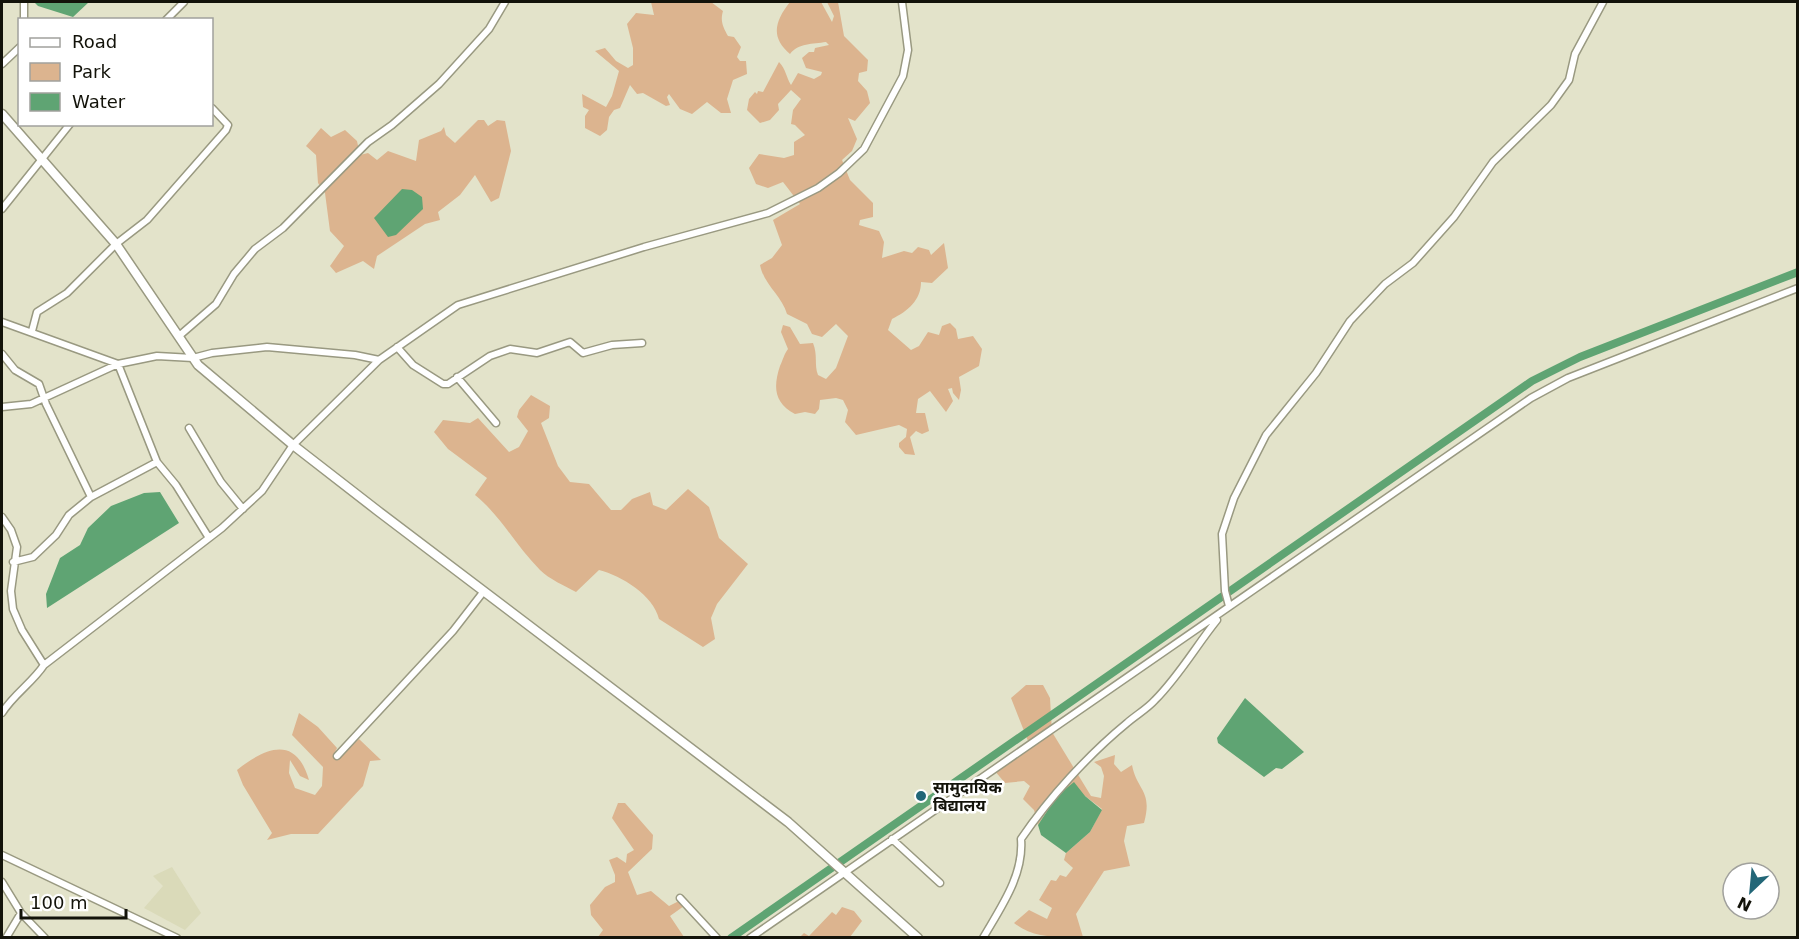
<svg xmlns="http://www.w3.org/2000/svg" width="1799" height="939" font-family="'DejaVu Sans','Noto Sans Devanagari',sans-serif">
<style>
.built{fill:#dadab9}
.green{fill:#dcb48f}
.water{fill:#5fa473}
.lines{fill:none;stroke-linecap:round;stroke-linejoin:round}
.canal{stroke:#5fa473;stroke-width:8}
.minor-casing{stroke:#999981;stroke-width:9}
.secondary-casing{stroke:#999981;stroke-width:11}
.minor{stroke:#fff;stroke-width:6}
.secondary{stroke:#fff;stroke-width:8}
.poi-dot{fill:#267;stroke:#fff;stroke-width:2}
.labels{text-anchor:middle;stroke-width:5;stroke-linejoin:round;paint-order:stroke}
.poi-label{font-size:16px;font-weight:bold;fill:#13130a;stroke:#fff;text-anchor:start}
</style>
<rect width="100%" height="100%" fill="#e3e3ca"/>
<path class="built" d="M172,867L201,913L185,930L144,908L163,886L153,876Z"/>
<path class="green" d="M651,2H711L723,11C720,21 723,27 728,36L734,37L741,47L737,57L740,61H746L747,74L733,80L727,99L731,113H721L707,102L692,114L680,109L669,94L667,97L670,105L666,106L643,93L637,94L630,85L620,108L614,110L609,117L607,130L600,136L585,128V116L589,110L583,107L582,94L606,107L612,96L619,71L595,51L605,48L616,61L628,68L633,65V48L627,24L636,13L654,15Z
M790,2H821L832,22L834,16L827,2H838L844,36L868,60L867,71L859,73L858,81L867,91L870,103L855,121L848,118L857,139L852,151L842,160L850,180L873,203V217L860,220L859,225L879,231L884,242L882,258L904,251L912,253L918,247L929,250L931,255L944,243L948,268L932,283L921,282C921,300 908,311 892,319L888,330L911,350L919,346L928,332L939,335L942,326L950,323L956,329L958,339L973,336L982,349L979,366L959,377L961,390L959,400L953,393L952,388L948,389L953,401L946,412L930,391L918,399L916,413H925L929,431L922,434L916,431L910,437L915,455L905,454L899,447V443L906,437L907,429L899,425L856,435L845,422L848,410L843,400L836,398L820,400L819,409L815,414L805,412L795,414C774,403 773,387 780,366C783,360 784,354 788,349L781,332L783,325L790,327L800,344L813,343C818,355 814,365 818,375L826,379L836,368L848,336L836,324L822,337L812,334L807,324L787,314C782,296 764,285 760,265L772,258L782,245L773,220L800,204L783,182L768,188L756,184L749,168L759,154L784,158L794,155V142L805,135L795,125L791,124L793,110L801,99L791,90L778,104L779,110L770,120L760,123L747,110L749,99L755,92L757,94L758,91L763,92L779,62C786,69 786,77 791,85L798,73L814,79L821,75L822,72L806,68L802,58L809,52H814L815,48L829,45L826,42C813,44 798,43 790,54C770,37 775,21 790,2Z
M478,120H484L488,126L497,120L505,121L511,151L499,198L491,202L475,175L460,195L438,212L440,220L425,224L377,256L374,269L363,261L336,273L330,266L344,246L330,231L325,193L318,183L316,155L306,146L321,128L331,137L345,130L357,141L360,155L368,153L377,160L388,151L416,161L419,140L441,131L444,127L446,135L455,143Z
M531,395L550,406L549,418L541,423L558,466L570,482L589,484L611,510H621L632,499L650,492L653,505L666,510L688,489L709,507L719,538L748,564L717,604L711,618L715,639L703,647L659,619C653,595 622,576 599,570L576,592C565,586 549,579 540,570C516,546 501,516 475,495L487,478L448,449L434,432L443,420L470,423L478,418L509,452L519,447L528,431L517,417L519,410Z
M1026,685H1043L1050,698L1052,732L1091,796L1101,798L1104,776L1101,767L1094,762L1115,755L1114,764L1121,772L1132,765C1137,791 1153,790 1144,823L1127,826L1124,841L1130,866L1104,871L1076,914L1083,937C1057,937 1034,939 1014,923L1029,910L1047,919L1052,908L1039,900L1051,880L1056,881L1060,875L1066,877L1073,868L1064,860L1066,853L1090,832L1102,809L1085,796H1057L1038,825L1034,810L1023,799L1030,786L1024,781L1005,783L994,770L1027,750L1028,741L1011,698Z
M299,713L318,727L337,748L334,754L338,758L359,739L381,760L370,761L363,786L318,834H291L267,840L272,833L243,785L237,770C266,747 296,735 309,780L300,776L290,760L289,773L295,788L315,795L322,786L323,767L292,735Z
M618,803H625L653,835L652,849L628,872L637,895L651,891L669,906L679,901L684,906L670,916L684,937H598L603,930L591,915L590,905L605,887L615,882V875L609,860L617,857L626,863L627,854L634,850L612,818Z
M842,907L854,911L862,921L850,937H800L804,933L809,936L832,912L836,915Z"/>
<path class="water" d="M34,2H89L73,17L38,6Z
M402,189L412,190L422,197L423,209L396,235L388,237L374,218Z
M160,492L179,523L47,608L46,594L60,558L80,545L88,528L111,506L144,493Z
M1245,698L1304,752L1282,769L1276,768L1264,777L1218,743L1217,738Z
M1074,782L1085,796L1102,810L1090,832L1066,853L1041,835L1038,825L1057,796Z"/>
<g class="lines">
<path class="canal" d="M731,938L1532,381L1580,357L1798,272"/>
<g class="minor-casing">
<path id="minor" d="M24,2V20
M166,20L184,2
M2,64L20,47
M2,209L70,124
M2,322L118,364L157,356L193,358L212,353L267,347L355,355L379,360
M32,331L37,312L67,293L116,244L147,220L226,130L228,125L212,108
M179,336L216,304L234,274L255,249L283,228L368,142L392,125L439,84L489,29L505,2
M397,347L413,365L443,384H448L490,356L510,349L537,353L570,342L583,353L612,345L642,343
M2,354L15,370L39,384L46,404L91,497
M457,377L496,423
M2,407L31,404L118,364L157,462L176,485L209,538
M189,428L221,482L243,509
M2,517L11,530L17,547L11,591L13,609L22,630L44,665
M13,562L33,557L56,535L69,515L91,497L157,462
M1229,606L1225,591L1222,534L1234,498L1266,435L1316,373L1350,321L1385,284L1413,263L1454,217L1493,162L1551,105L1569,80L1575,54L1603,2
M2,713C13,695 32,683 44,665L222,528L262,491L293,445L379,360L458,305L644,247L768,213L818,188L839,173L864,149L903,76L908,50L902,2
M337,756L453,631L484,591
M892,839L940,883
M2,855L177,938
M2,882L21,913L45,938
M680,898L717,938
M6,938L21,913
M750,938L1531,398L1568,378L1798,288
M983,938C1001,907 1024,875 1021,839C1049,798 1088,755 1127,723C1136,715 1147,709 1155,700C1179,676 1196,646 1217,620"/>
</g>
<g class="secondary-casing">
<path id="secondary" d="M2,114L116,244L198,365L293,445L378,511L788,822L918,938"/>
</g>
<use href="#minor" class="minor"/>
<use href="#secondary" class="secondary"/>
</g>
<circle class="poi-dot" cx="921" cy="796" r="6"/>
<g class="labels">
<g class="poi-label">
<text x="933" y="793">सामुदायिक<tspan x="933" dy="18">बिद्यालय</tspan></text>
</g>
</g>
<rect width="1799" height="939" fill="none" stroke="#13130a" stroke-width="6"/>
<rect x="18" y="18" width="195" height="108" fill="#ffffff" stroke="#a1a19d" stroke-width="1.5"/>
<rect x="30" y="38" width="30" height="9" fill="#ffffff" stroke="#a1a19d" stroke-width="1.5"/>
<text x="72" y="48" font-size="18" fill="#13130a">Road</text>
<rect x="30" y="63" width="30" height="18" fill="#dcb48f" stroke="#a1a19d" stroke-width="1.5"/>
<text x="72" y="78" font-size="18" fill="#13130a">Park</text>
<rect x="30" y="93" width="30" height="18" fill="#5fa473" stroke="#a1a19d" stroke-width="1.5"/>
<text x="72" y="108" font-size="18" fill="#13130a">Water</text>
<g transform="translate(1751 891) rotate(206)"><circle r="28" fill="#ffffff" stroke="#a1a19d" stroke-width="1.5"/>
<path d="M0-4.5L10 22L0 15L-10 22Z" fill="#226677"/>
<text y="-9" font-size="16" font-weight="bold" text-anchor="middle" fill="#13130a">N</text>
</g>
<path d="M21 909v9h105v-9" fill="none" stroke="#13130a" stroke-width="3"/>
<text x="30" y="909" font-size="18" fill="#13130a" stroke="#ffffff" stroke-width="4.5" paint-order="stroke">100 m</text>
</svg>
